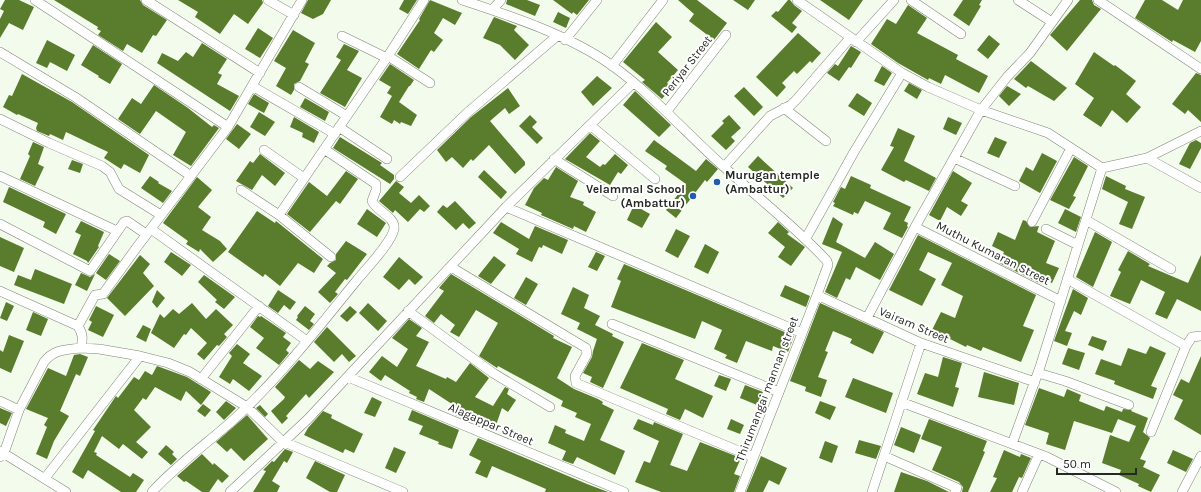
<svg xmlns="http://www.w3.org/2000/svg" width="1201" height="492" font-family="Karla,sans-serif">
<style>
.building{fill:#597c2d}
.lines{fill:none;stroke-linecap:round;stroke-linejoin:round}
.minor-casing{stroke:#7e8578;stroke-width:10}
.minor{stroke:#fff;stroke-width:9}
.poi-dot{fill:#225cae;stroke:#fff;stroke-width:1.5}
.labels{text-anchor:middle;stroke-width:4;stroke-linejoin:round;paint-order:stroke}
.street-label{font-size:12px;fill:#252823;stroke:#fff}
.poi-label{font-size:12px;font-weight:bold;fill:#252823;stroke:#fff;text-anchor:start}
</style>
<rect width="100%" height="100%" fill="#f3fbec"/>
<path class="building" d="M5,0H19L34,7L23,30L9,23L0,38V19L4,11L0,9Z
M54,0H140L143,5L167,20L156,36L153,35L142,53L127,44L123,51L98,35L101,31L97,29L98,27Z
M178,0H262L263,3L248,24L234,14L220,34L195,17L198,12Z
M308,0H331L323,14L313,19L301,13Z
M404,0H417L408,14L399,9Z
M430,0L462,13L455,25L443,18L434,33L443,40L434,52L431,50L419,69L397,54L420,20L419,19Z
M507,0H527L540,5L535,16L506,4Z
M553,0H589L577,15L573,12L572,14Z
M678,0H697L727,23L714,40L689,21L694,14Z
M733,0H755L748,10Z
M788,0H790L794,5L802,11L792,23L797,27L792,33L771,16L776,11L778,12Z
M820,0H863L849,20Z
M963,0H982L979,5L981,6L969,26L953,15Z
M1080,0H1092L1094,5L1101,9L1067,51L1050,35Z
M1145,0H1162L1178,10L1183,0H1201V41L1195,52L1173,40L1172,42L1135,18Z
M908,5L927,18L917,33L958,55L956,59L988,76L979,93L945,75L941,84L929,78L928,80L898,63L871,44L887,19L896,24Z
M558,12L570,18L566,28L553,22Z
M494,17L517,26L514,30L529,45L515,60L500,45L483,38Z
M656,22L672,37L658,52L678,70L667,83L672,87L662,99L642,82L645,80L623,62Z
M258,28L273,38L260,58L245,49Z
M293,30L315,43L305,62L309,64L300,81L294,84V90L291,95L276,86L286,68L274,61Z
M798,33L821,53L812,63L810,61L797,74L794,71L782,83L786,87L777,97L756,77Z
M989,35L1000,44L988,59L977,50Z
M47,40L75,55L67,71L50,62L47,68L36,63Z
M202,43L227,59L218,73L222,75L217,84L239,96L230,111L157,63L162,53L178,61L186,52L193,57Z
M344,44L359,51L347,70L362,78L345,107L320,93L341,60L336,57Z
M93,45L122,64L110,84L98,77L99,76L81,65Z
M851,46L861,52L851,68L849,67L839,81L827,73L835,64L838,66Z
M1094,52L1114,66L1115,65L1136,81L1126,94L1141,107L1127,123L1112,110L1101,127L1083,115L1094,98L1075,84Z
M1031,61L1067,88L1054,101L1028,86L1026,88L1014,79Z
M390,64L414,80L410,86H409L399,102L417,115L411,126L401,122L400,124L394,120L392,124L380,117L392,96L387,93L391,87L379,80Z
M882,66L892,73L884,86L874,81Z
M1196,73L1201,75V122L1188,110L1185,114L1172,104Z
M22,74L72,102L149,155L140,173L124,164L121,169L104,158L108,152L66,132L63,140L50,134L49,136L37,131L36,128L38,123L18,114L17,115L3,107L9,95L12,96Z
M597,76L612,88L593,106L581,92Z
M909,83L922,90L917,99L904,91Z
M154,85L188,108L212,127L214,125L219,128L191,166L173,155L186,132L156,111L140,134L118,119L132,98L141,104Z
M1007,86L1021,94L1009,106L999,96Z
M744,87L763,107L754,116L734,96Z
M508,88L520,106L509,114L505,108L490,121L525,162V165L515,174L489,145L473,161L471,159L463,168L452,157L446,162L437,150L471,117Z
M635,91L671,125L659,137L623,105Z
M857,93L872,103L864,116L848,106Z
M254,94L269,103L264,113L248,104Z
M305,98L329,112L325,121L300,107Z
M259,112L275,122L265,136L250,127Z
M530,115L537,122L532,127L543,138L537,144L519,126Z
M729,115L741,128L731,137L735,141L726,150L711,136L724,123L722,121Z
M294,117L319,132L314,143L302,137L303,133L290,127Z
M948,117L962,123L956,135L943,129Z
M237,124L251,134L239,149L226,139Z
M898,128L915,136L904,161L936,178L929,191L906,180L904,182L881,170L894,147L890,146Z
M590,133L600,141L586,157L600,167L603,164L605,165L615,154L628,165L621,174L618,172L610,185L565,159Z
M340,137L382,163L380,165L394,175V179L390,184L333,148Z
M995,137L1007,142L999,158L987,153Z
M654,140L696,171L706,159L718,169L707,182L705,180L676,218L666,210L686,184L665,169L667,166L645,151Z
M1196,140L1201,143V148L1190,169L1179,164L1190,143Z
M33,142L44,147L38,164L44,167L35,186L20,179L30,156L28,154Z
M1042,153L1057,161L1040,193L1019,181L1026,167L1033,171Z
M260,154L285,173L275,186L262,175L252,190L236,181L250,161L253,163Z
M758,156L793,188L783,198L748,167Z
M1074,157L1088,166L1073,196L1076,197L1069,209L1050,200Z
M72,160L83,164L80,173L68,169Z
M556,167L578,181L570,197L584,202L583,205L596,212L586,232L574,226L573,229L541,215L542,213L525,205L534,188L544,178L548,180Z
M484,170L507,192L501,199L478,177Z
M346,171L358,179L340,204L336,201L310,232L287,214L309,182L327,196Z
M953,171L972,183L961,201L968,205L961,216L947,207L940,221L929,215Z
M150,176L159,182L158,183L172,191L163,203L141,188Z
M851,176L871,185L870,188L911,207L904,221L908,223L907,226L908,227L902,238L883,229L891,213L865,201L858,214L854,212L853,215L833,206L835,203L833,202L841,187L845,189Z
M1106,176L1126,186L1125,189L1145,197L1132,229L1119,224L1128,202L1102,189Z
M197,177L212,190L198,207L211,217L202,230L220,241L227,249L213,262L200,249L199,252L186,244L188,241L163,223Z
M396,181L404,187L399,193L411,203L419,195L430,206L424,212L420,209L408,222L395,210L393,213L379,201Z
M9,187L66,214L56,234L43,227L45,222L3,202Z
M455,201L476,223L469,229L463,223L456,230L437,212L443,205L447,208Z
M634,205L650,214L642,228L627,220Z
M367,209L386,223L377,237L357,224Z
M1065,209L1081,217L1076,232L1058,223Z
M257,211L275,223L276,221L323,259L314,273L298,263L280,286L265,274L263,277L228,252Z
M833,217L843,224L836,242L865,258L875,242L894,254L880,280L856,267L850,280L846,278L837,298L825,292L842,252L822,244Z
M1023,220L1026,221L1030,227L1039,226L1037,232L1055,241L1046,263L1059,268L1052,283L1043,279L1041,284L999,263L1004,252L992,246L998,232L1015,240Z
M81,221L104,232L98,246L99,247L88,263L87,261L73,254L81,235L75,232Z
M501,222L529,239L535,226L568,240L562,254L543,245L542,248L539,247L532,262L516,254L519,249L493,233Z
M778,222L789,232L787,234L805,247L791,266L778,257L785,247L768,233Z
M676,229L690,236L678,258L665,251Z
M1095,232L1112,242L1093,287L1076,277Z
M918,235L1036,295L1023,326L1034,330L1021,362L983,347L981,351L967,345L966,347L932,330L941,312L955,318L963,296L941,285L952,263L928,252L919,270L936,279L922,306L889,290Z
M0,237L24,248L14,272L0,266Z
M346,241L367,254L347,280L345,279L335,292L338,294L330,303L318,292L336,273L327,266L330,263L336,260V254Z
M705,244L719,252L708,274L694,267Z
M1128,251L1150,264L1148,266L1188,283L1201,255V311L1177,299L1167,319L1155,314L1165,292L1141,280L1130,304L1110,296L1121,272L1118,270Z
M171,252L191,265L182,276L164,262Z
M596,252L605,256L597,271L588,267Z
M109,254L120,261L106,280L96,273Z
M140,255L150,264L143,273L154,286L125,316L107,298Z
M494,256L506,265L491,284L478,276Z
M399,257L423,277L415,285L409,279L399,290L383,277Z
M624,264L794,336L788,352L773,346L772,351L746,341L737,363L725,358L727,355L714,349L722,330L702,321L695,339L611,307L621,281L617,279Z
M35,269L72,284L64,304L14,285L18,275L31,280Z
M81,273L90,277L95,274L87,291L75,285Z
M451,274L554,336L553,338L572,347L557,378L574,389L598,399L603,402L602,404L614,410L600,440L625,451L615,475L577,457L573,464L562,460L566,451L548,443L555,425L566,430L565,433L584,441L591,424L575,417L577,413L561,406L563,401L498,366L497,368L479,356L498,323L476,310L459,337L450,332L455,325L441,314L434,323L425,316L444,291L439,288Z
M204,275L235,297L224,309L215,302L217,300L198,282Z
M526,277L538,284L526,305L514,298Z
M785,285L810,296L806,307L780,296Z
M573,287L589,295L584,308L600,316L595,325L613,334L612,336L624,342L603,388L590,382L592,377L583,373L592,357L593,351L597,339L577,329L580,323L561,314Z
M1073,289L1088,298L1081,315L1074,311L1065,331L1072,333L1067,346L1054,341Z
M157,290L165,298L157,308L152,302Z
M278,290L296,302L290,310L284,305L278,313L268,306Z
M6,302L14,306L7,321L0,318Z
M192,303L206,319L216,309L233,325L224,334L227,337L219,346L217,345L204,360L197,354L207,343L191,328L186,335L184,334L174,348L151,333L160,314L164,318L173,309L179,314Z
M368,303L387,321L378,331L359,313Z
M820,303L884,332L873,354L850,343L852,339L833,331L825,351L828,352L818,377L827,380L821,397L805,391L806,387L790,381Z
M96,306L114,315L103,337L88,330L92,322L89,320Z
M305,306L315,314L310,321L314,324L309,330L296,320L298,317L297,316Z
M350,306L357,312L347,322L340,316Z
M33,312L48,319L41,336L26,330Z
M258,316L260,317L261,316L286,333L283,337L291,343L286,350L289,353L279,365L256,348L264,338L250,327Z
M409,319L422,328L416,336L429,342L416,366L446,379L447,377L456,382L470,363L489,378L475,397L493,406L505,387L509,389L507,394L516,400L508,412L502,408L496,425L465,414L464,419L455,415L458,408L429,389L424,402L416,399L417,397L409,393L410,391L385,375L381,381L369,372L382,356L397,367L408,349L392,338Z
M143,325L151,329L146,342L136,337Z
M327,327L356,356L349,362L342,354L334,362L314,342Z
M9,335L24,341L11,373L0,368V350L3,352Z
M1092,336L1107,341L1103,351L1088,345Z
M642,343L684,360L675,379L713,396L703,418L685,409L680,420L666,414L668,409L620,388Z
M237,344L250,354L243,363L262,376L249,391L233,379L230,384L219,377L232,356L229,353Z
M1150,346L1166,353L1151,386L1157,388L1153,399L1114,384L1115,381L1095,374L1101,359L1121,366L1128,348L1146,354Z
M1068,348L1085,353L1079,370L1062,364Z
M80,354L88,357L80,376L76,374L60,411L69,416L54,441L47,459L36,454L47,427L44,425L48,418L26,409L48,368L66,376L74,355Z
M1201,356V435L1174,419L1183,400L1173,395L1181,379L1189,383Z
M943,357L962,363L955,387L959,388L953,407L917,394L925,373L938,377Z
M299,360L310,369L318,361L334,372L309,398L306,394L286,416L288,418L282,424L271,411L284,399L285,397L275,387Z
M157,366L187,377L211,392L201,405L186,391L181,401L155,387L146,400L143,398L134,410L151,427L136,442L148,452L142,459L123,444L119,449L102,436L94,452L97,453L96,455L130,477L133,473L144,480L136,492H121L88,470L83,479L72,472L95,431L93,430L116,396L118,398L134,377L139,380L145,371L152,375Z
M984,372L1019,383L1014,405L978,397Z
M719,375L731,379L726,391L714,386Z
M853,378L893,393L886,413L845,397Z
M745,385L763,392L757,405L740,398Z
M1039,388L1064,397L1067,389L1081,395L1079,401L1104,411L1106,406L1122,412L1123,409L1132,410L1131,411L1148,418L1143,432L1150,438L1140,459L1146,461L1143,467L1160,475L1151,492L1138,486L1139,484L1119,475L1121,470L1102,463L1110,435L1129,442L1136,426L1118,419L1112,433L1074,421L1065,450L1046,444L1049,433L1025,425Z
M372,397L382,402L375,417L364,413Z
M226,401L236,408L224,420L216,412Z
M820,401L836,407L830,420L815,413Z
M203,404L211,410L205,417L197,411Z
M260,405L268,414L265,417L256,408Z
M0,408L12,413L6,426L0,423Z
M412,410L459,430L452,449L438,444L439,442L419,434L423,426L408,420Z
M323,411L332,415L331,418L363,434L354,453L345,449L343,453L304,435L308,428Z
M247,415L268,439L244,461L231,448L227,452L216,442Z
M638,419L653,425L654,422L683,434L670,465L687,471L700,442L741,458L734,474L740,476L734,492H661L635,482L644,461L650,463L659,441L633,429Z
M731,419L744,425L740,434L727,429Z
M929,419L987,441L983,451L985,452L968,492H962L963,487L959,482L932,470L942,447L921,439Z
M901,427L921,435L914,453L894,445Z
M478,438L587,484L608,492H545L546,489L492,466L487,478L475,473L481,461L469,455Z
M859,440L881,446L876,459L855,453Z
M825,441L838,446L832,463L819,458Z
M166,445L174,452L172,454L177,459L171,465L158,454Z
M394,447L406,452L396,473L385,468Z
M285,449L293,452L287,463L284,461L272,481L280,486L277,492H253L266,471L263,470L272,461L274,462Z
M1004,450L1020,457L1021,454L1031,458L1022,478L1019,477L1012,492H990L997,478L993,477Z
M1173,450L1193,459L1186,472L1167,463Z
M202,454L213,465L214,463L229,476L222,483L218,479L209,492H202L186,481L184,482L177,476Z
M761,456L787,468L779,485L769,480L763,492H746Z
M315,461L345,475L337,492H330L306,478Z
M901,472L927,481L949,492H894Z"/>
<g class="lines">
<g class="minor-casing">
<path id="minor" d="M35,0L228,127
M146,0L260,73
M268,0L294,15
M462,0C511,16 572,36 614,67C654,96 687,134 724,167C759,199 796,227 827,261L828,265L817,295L740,492
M797,0L902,73L928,87L981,110L1048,133L1102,168L1147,158L1201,131
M911,0L961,34
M1018,0L1052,22
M1098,0L1201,69
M492,10L501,0
M342,36L387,58
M565,40L597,0
M856,42L894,0
M0,52L75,97L191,176
M388,56L430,83
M612,66L663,0
M252,86L335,134
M299,87L347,116
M784,108L826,141
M667,111L726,35
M0,119L49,143L102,166L110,172L119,189L161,215
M590,125L655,179
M339,127L387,159
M264,150L304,178
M954,158L1015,186
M1147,158L1201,188
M554,159L613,196
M724,167L770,116L791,105L797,99L850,38
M0,176L117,231
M400,177L467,113L557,36
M241,190L279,215L331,257
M506,207L802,333
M279,215L388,56L424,0
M1086,220L1171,269
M1032,222L1071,148
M0,224L90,271L124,222L127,221L146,234
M915,227L1061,301
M151,229L307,341
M1046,229L1078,245
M806,238L854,152L902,73
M451,267L586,348L587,354L575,376L576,383L753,457
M1067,279L1186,346
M0,291L78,326C83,334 83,339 81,348C65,350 54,349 44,362L19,410L4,453L0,457
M817,295L921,343L1035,382
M408,311L493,373L550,407
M867,318L915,227L981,110L1007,77L1030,53L1068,0
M612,324L779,392
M78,326L95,295L103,294L137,247L228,127L302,0
M81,348L99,349L140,356L168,363L190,372L247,407L282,441L403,492
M1038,373L1065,381L1129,405
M348,377L624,492
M201,379L259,306
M0,401L19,410
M901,402L1047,457L1116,492
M1151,432L1186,346L1192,337L1201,336
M1012,444L1040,367L1102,168
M0,451L66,492
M884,456L957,488L955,492
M45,478L140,356
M152,492C181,460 217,437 247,407C287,368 322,323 357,280C366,269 392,242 394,229C396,217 376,211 372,201L376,190V184L324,149
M230,492L308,419L506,207L633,83
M872,492L921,343
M1022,492L1039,454
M1182,492L1201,456"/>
</g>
<use href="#minor" class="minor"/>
</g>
<g class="poi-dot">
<circle cx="717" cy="182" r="4"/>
<circle cx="693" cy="196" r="4"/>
</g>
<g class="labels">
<g class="street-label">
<text transform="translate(687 66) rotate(-52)" y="4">Periyar Street</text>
<text transform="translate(993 253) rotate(27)" y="4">Muthu Kumaran Street</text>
<text transform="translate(914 325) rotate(23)" y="4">Vairam Street</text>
<text transform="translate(767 389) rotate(-69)" y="4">Thirumangai mannan street</text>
<text transform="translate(491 424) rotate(23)" y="4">Alagappar Street</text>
</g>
<g class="poi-label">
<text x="725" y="179">Murugan temple<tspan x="725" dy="14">(Ambattur)</tspan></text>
<text x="685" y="193" text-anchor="end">Velammal School<tspan x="685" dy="14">(Ambattur)</tspan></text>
</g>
</g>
<path d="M1057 468v6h79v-6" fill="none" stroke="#252823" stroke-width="2"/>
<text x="1063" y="468" font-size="12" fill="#252823" stroke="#ffffff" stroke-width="3" paint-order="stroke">50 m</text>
</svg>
